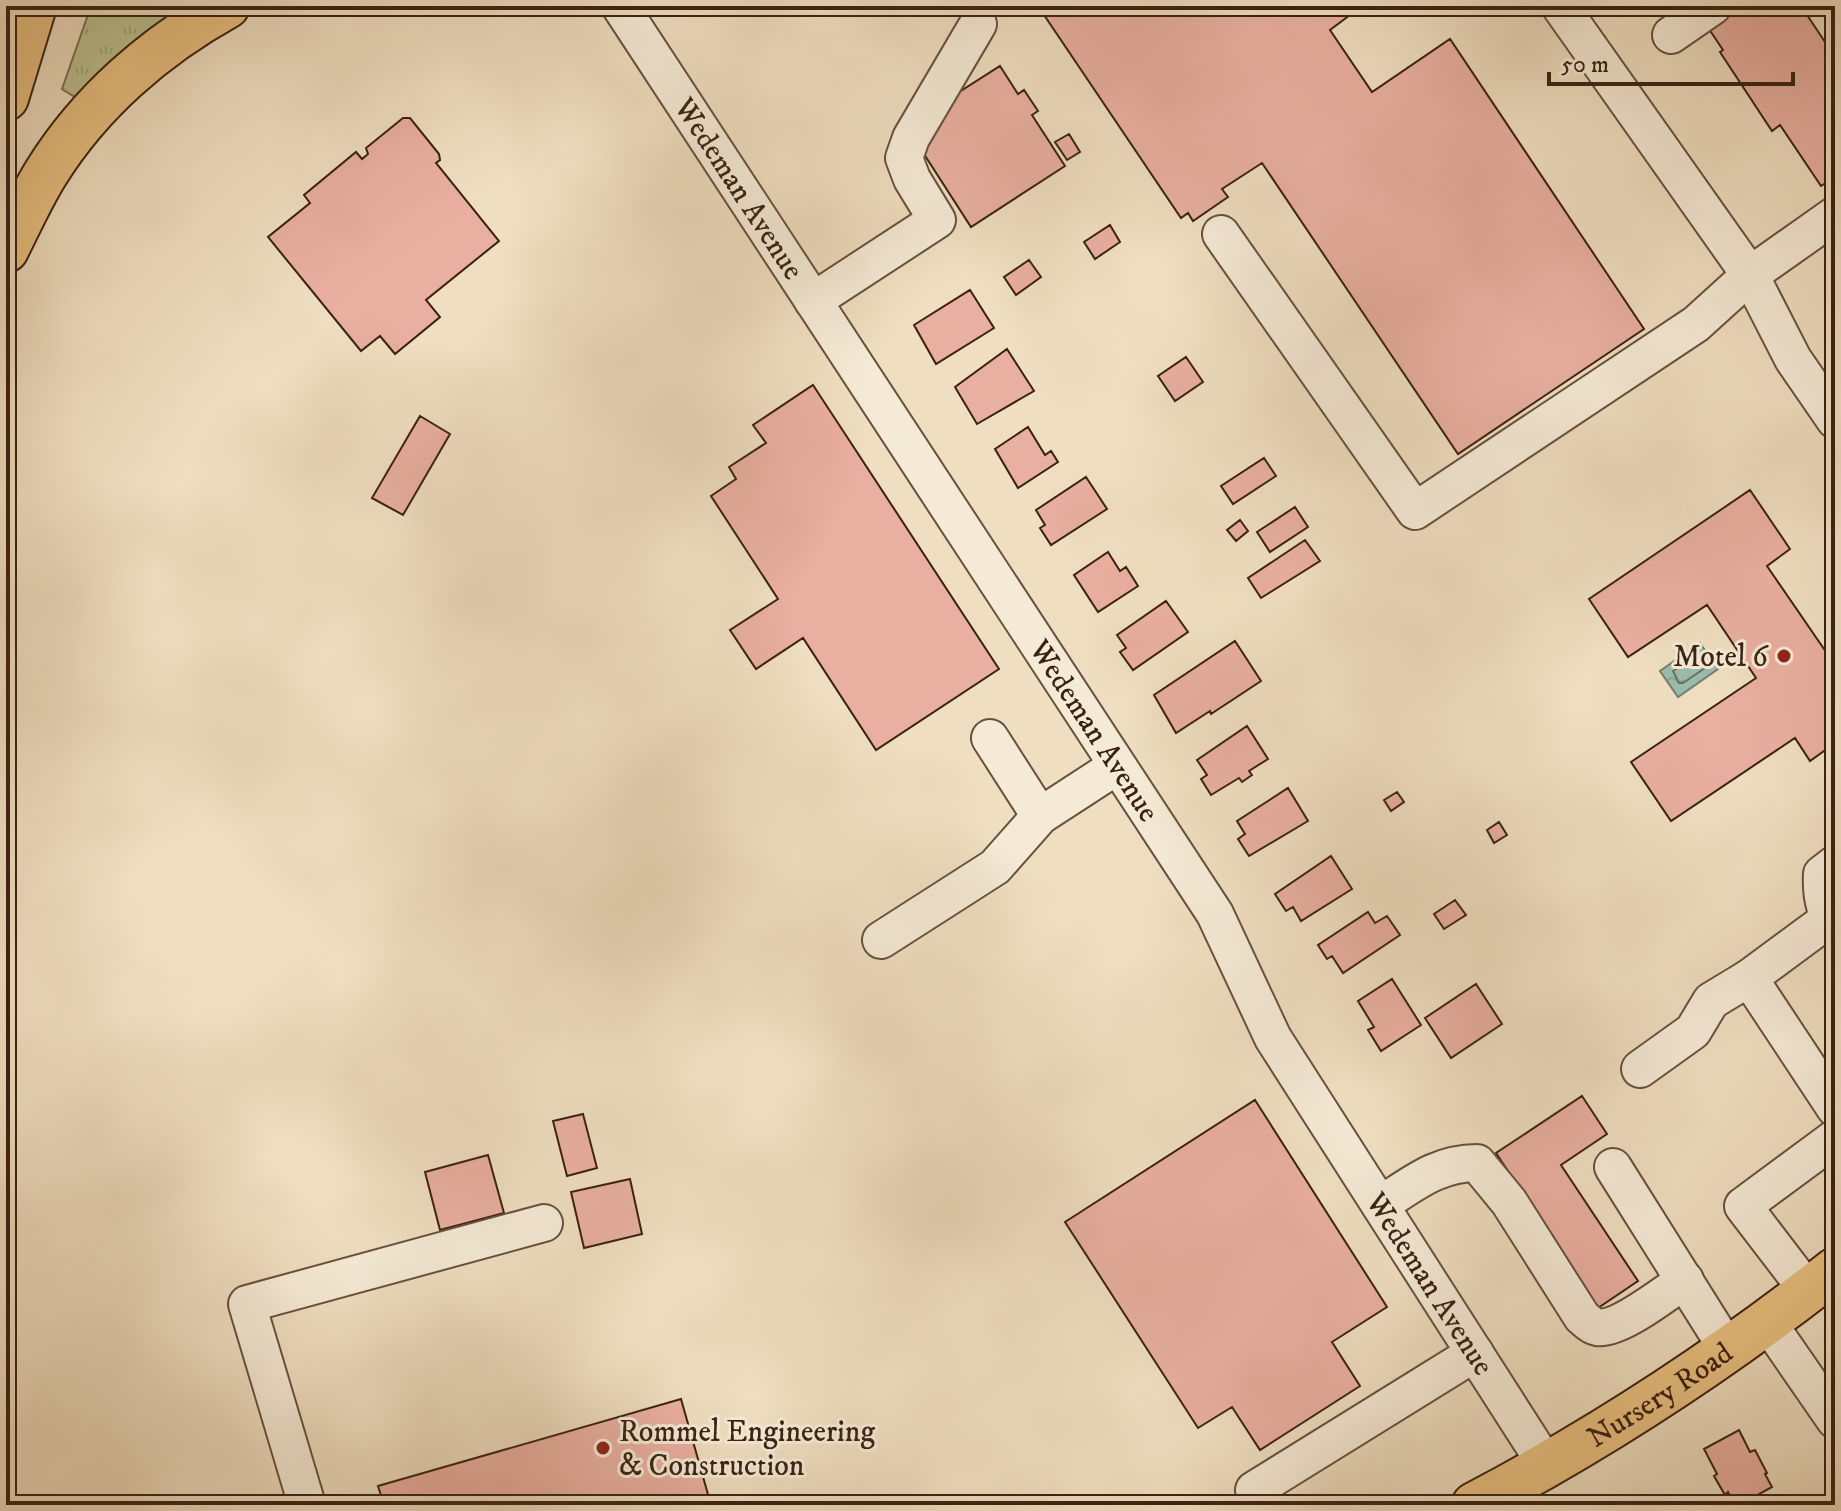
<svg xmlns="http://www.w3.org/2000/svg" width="1841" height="1511" font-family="'IM FELL DW Pica',serif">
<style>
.grass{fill:url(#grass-tufts);stroke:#7b7152;stroke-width:2}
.water{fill:url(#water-ripples);stroke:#747e6f;stroke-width:2}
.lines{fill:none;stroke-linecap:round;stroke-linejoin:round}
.shore{stroke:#6a6f60;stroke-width:2}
.building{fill:#e9afa0;stroke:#3a2213;stroke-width:2}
.minor-casing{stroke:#67513e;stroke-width:40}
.major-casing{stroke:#3a2213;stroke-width:48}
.highway-casing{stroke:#3a2213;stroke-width:48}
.minor{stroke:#f5ead6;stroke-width:36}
.major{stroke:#e8bf80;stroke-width:44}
.highway{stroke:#e8bf80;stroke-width:44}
.poi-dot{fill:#8f2418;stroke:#f5ead6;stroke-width:3}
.labels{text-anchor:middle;stroke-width:6;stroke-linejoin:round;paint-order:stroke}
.street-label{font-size:30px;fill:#3a2213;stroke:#f5ead6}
.poi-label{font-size:30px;fill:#3a2213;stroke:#f5ead6;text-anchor:end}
</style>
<defs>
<pattern id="grass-tufts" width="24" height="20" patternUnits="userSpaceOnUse" patternTransform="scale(2)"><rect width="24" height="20" fill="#bcc090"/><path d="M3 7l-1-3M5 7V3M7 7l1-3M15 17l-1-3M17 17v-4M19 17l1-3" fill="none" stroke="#a2a57b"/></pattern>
<pattern id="water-ripples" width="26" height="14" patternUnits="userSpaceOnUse" patternTransform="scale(2)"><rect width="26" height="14" fill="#9abcad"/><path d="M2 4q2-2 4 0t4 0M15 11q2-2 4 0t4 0" fill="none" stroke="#85a194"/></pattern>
</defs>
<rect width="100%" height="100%" fill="#efdec0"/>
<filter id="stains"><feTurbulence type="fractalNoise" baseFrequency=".0025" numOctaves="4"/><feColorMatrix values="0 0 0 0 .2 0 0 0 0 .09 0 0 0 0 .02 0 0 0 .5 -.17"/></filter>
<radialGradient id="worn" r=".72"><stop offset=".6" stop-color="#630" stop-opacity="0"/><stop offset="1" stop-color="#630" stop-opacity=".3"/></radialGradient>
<path class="grass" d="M91,6H194L78,99L62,89Z"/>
<path class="water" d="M1700,643L1718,669L1678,697L1660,671Z"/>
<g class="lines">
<path class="shore" d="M1696,656L1705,664V668L1683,683H1679L1673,671Z"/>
</g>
<path class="building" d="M1038,6H1362L1330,30L1372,92L1450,39L1644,329L1458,454L1262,163L1222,189L1228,197L1193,221L1188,213L1181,218Z
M1742,6H1780L1783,10L1789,6H1801L1835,57V177L1821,186L1780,125L1772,131L1720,52L1723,50L1709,29Z
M1000,66L1018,94L1024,90L1038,111L1032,115L1065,166L971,227L922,151L953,96Z
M403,118H410L439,154L440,160L436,163L499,241L426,300L440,317L395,354L380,336L361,351L268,237L310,203L304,195L356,152L362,159L368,154L366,148Z
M1069,134L1080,152L1067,160L1055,142Z
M1110,225L1120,242L1095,259L1084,242Z
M1029,260L1041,277L1016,295L1004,277Z
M970,290L994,328L936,364L914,325Z
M1007,349L1034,391L977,424L955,387Z
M1186,357L1203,382L1175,401L1158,376Z
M813,385L999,669L876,750L803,638L756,669L730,630L778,599L711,496L736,479L729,467L766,443L753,425Z
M420,416L450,434L403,515L372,498Z
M1028,427L1045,455L1051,451L1058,462L1018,488L995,449Z
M1264,458L1276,476L1233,504L1221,486Z
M1086,477L1107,509L1051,545L1040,528L1045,525L1036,510Z
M1750,490L1790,549L1767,566L1835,665V743L1810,761L1795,738L1671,821L1631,762L1756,678L1707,605L1628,657L1589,599Z
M1295,507L1308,527L1270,552L1257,532Z
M1240,520L1248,531L1236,541L1227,530Z
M1305,540L1320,561L1261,598L1248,578Z
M1108,552L1120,571L1126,567L1138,586L1098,612L1074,575Z
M1166,601L1188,632L1133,670L1120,652L1126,648L1117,635Z
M1235,641L1261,681L1211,714L1210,711L1176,733L1154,695Z
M1247,726L1268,759L1249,771L1252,775L1242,782L1239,778L1211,795L1201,779L1207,775L1197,760Z
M1288,788L1308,821L1249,856L1238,839L1245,834L1237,821Z
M1397,792L1404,802L1391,811L1384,800Z
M1499,822L1507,835L1494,843L1487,830Z
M1331,856L1352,889L1301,921L1293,907L1286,911L1275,894Z
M1455,900L1466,915L1444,929L1434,914Z
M1368,912L1375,923L1387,916L1400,935L1343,973L1332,956L1327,959L1318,945Z
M1392,979L1421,1025L1381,1051L1368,1030L1374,1027L1358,1001Z
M1476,984L1502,1024L1451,1058L1425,1018Z
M1582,1096L1607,1134L1561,1165L1638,1281L1595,1310L1558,1246L1496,1153Z
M1255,1100L1387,1307L1332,1342L1360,1386L1260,1450L1232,1407L1198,1428L1065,1222Z
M583,1114L597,1168L567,1176L553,1121Z
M488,1155L504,1213L440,1230L425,1172Z
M630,1179L642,1234L584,1248L571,1192Z
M681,1399L711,1505H384L378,1486Z
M1739,1430L1750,1452L1755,1450L1767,1473L1765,1474L1772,1487L1759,1494L1766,1505H1735L1728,1492L1725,1495L1714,1476L1717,1474L1704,1449Z"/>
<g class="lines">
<g class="minor-casing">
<g id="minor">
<path id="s1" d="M620,6L1215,914L1273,1038L1547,1466"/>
<path d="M1560,6L1750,275L1793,359L1835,420"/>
<path d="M1671,35L1713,6"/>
<path d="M1221,234L1415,511L1696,324L1750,275L1835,215"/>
<path d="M813,301L937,220L912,179L904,158L911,138L978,24"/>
<path d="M990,738L1040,816"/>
<path d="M1835,864L1822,874C1821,892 1824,912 1835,927"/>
<path d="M881,940L995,867L1040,816L1117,766"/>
<path d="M1749,978L1829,919"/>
<path d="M1640,1069L1693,1031L1711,1001L1749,978L1835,1108"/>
<path d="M1613,1167L1728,1350"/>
<path d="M1380,1205C1413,1184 1437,1163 1477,1163L1509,1202L1582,1317C1587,1321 1591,1326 1597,1327C1618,1331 1667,1292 1685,1280"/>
<path d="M1808,1291L1743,1206L1835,1138"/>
<path d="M1768,1323L1835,1420"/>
<path d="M307,1505L247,1304L544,1223"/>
<path d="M1264,1505L1254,1490L1475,1353"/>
</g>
</g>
<g class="major-casing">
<g id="major">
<path id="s2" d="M1474,1505C1601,1438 1722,1359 1835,1270"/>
</g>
</g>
<g class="highway-casing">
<path id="highway" d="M6,98L34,6
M6,250C19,224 31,197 46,173C90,102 155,46 227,6"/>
</g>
<use href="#minor" class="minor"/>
<use href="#major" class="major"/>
<use href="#highway" class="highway"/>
</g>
<g class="poi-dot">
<circle cx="1784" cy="656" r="8"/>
<circle cx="603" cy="1448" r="8"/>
</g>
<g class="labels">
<g class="street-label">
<text dy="10" stroke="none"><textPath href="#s1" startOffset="218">Wedeman Avenue</textPath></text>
<text dy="10" stroke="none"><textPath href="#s1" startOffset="866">Wedeman Avenue</textPath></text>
<text dy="10" stroke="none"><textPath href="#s1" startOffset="1514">Wedeman Avenue</textPath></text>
<text dy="10" stroke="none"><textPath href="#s2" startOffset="216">Nursery Road</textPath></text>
</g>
<g class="poi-label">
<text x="1768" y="666">Motel 6</text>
<text x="619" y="1441" text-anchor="start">Rommel Engineering<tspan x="619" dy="34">&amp; Construction</tspan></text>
</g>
</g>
<rect width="1841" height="1511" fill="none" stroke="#efdec0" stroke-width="32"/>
<rect x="8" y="8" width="1825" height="1495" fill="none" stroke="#3a2213" stroke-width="4"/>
<rect x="16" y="16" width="1809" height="1479" fill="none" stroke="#3a2213" stroke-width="2"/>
<path d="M1549 72v12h244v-12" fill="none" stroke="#3a2213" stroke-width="4"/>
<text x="1561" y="72" font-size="24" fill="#3a2213" stroke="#f5ead6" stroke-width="6" paint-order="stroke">50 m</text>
<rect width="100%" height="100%" filter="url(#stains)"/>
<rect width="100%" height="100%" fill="url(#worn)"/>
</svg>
